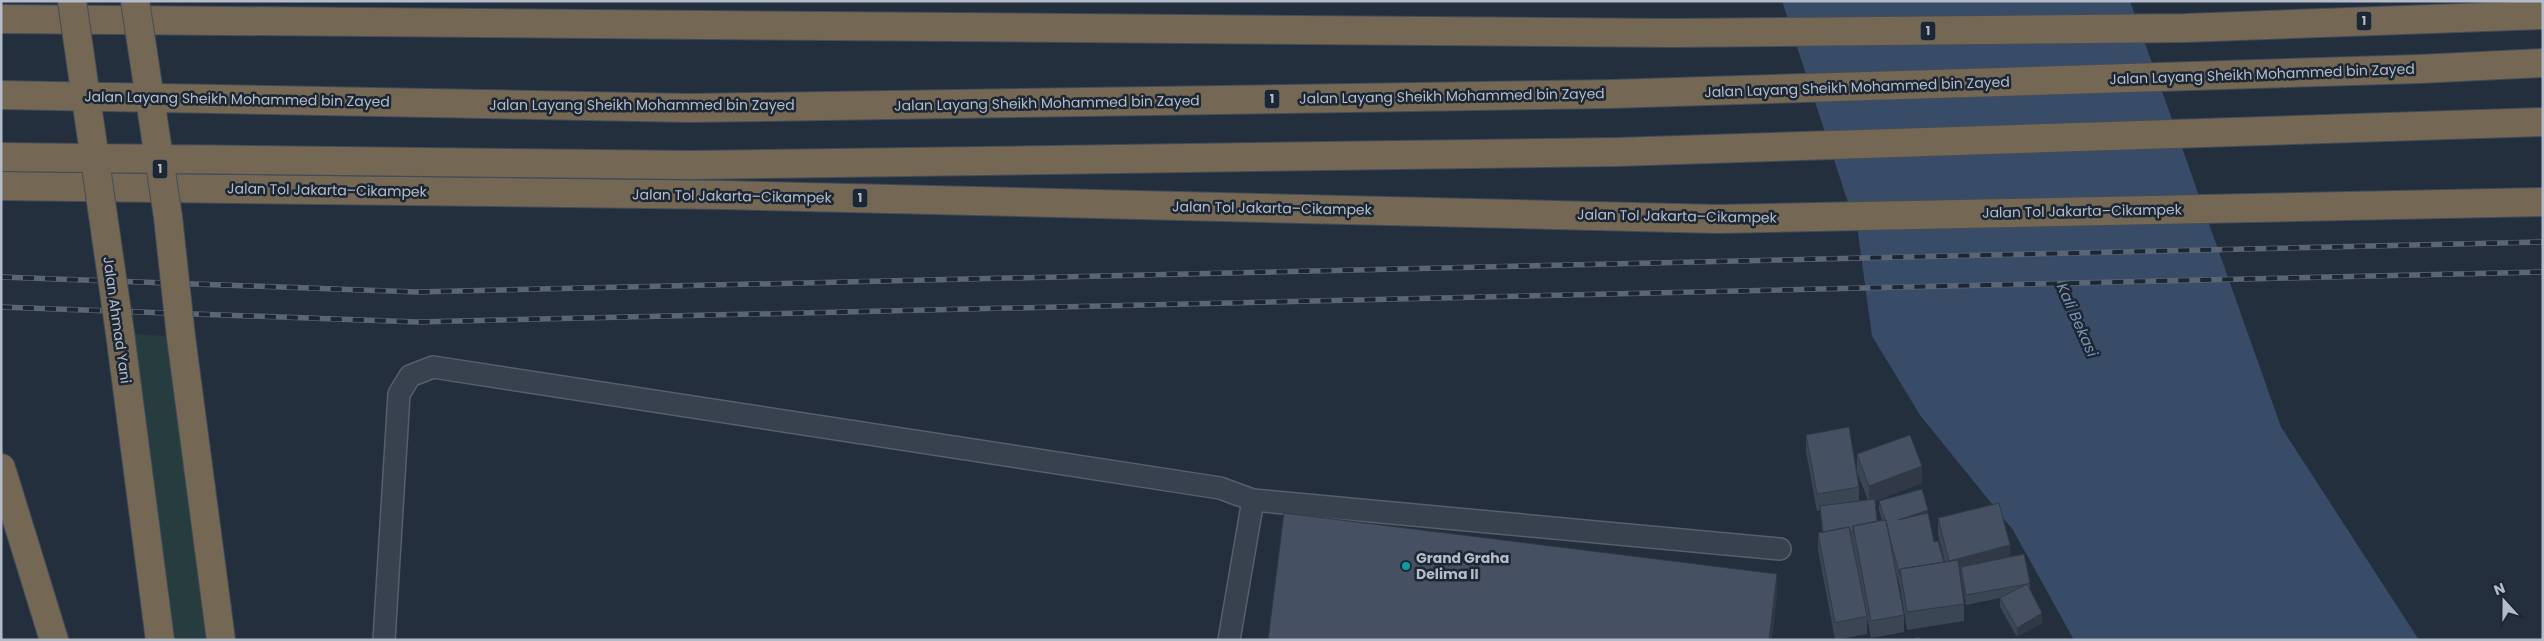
<svg xmlns="http://www.w3.org/2000/svg" width="2544" height="641" font-family="Poppins,sans-serif">
<style>
.green{fill:#263c3f}
.water{fill:#394c67}
.lines{fill:none;stroke-linecap:round;stroke-linejoin:round}
.lane-casing{stroke:#565f6c;stroke-width:24}
.highway-casing{stroke:#434c59;stroke-width:30}
.lane{stroke:#38414e;stroke-width:21}
.highway{stroke:#746855;stroke-width:28}
.rail-casing{stroke:#5a6575;stroke-width:5.5}
.rail{stroke:#1d2633;stroke-width:4;stroke-dasharray:11;stroke-linecap:butt}
.highway-bridge-casing{stroke:#434c59;stroke-width:30;stroke-linecap:butt}
.highway-bridge{stroke:#746855;stroke-width:28}
.wall{fill:#3b4654}
.shaded-wall{fill:#303945}
.building{fill:#455162;stroke:#303945}
.culture-dot{fill:#0f9aa8;stroke:#1d2633;stroke-width:2}
.labels{text-anchor:middle;stroke-width:5;stroke-linejoin:round;paint-order:stroke}
.shield{fill:#1d2633;stroke:#878f9c;stroke-width:1}
.shield-label{font-size:12px;font-weight:bold;fill:#b4bcc9}
.street-label{font-size:14px;fill:#b4bcc9;stroke:#1d2633}
.poi-label{font-size:14px;font-weight:bold;fill:#b4bcc9;stroke:#1d2633;text-anchor:start}
.water-label{font-size:15px;font-style:italic;fill:#7c92b1;stroke:#1d2633}
</style>
<rect width="100%" height="100%" fill="#242f3e"/>
<path class="green" d="M120,333L181,337L221,640H160Z"/>
<path class="water" d="M1782,1H2130L2281,427L2419,640H2074L2013,530L1920,415L1872,336L1858,233Z"/>
<g class="lines">
<g class="lane-casing">
<path id="lane" d="M384,640L399,394L410,376L433,367L1220,488L1253,500L1780,549
M1229,640L1253,500"/>
</g>
<g class="highway-casing">
<path id="highway" d="M1,19L1672,33L2185,28L2543,15
M1,186L723,195L1718,219L2543,202
M120,333L160,640
M181,337L221,640
M1,468L54,640"/>
</g>
<use href="#lane" class="lane"/>
<use href="#highway" class="highway"/>
<g class="rail-casing">
<path id="rail" d="M1,277L417,292L2543,242
M1,307L417,322L2543,272"/>
</g>
<use href="#rail" class="rail"/>
<g class="highway-bridge-casing">
<path id="highway-bridge" d="M72,1L120,333
M135,1L168,217L181,337
M1,95L690,108L1611,94L2419,69L2543,63
M1,157L691,165L1617,152L2543,122"/>
</g>
<use href="#highway-bridge" class="highway-bridge"/>
</g>
<path class="wall" d="M1806,435L1859,487V501L1868,500L1857,472V454L1922,483L1875,501L1877,521L1882,520L1879,510V501L1928,517L1934,542L1944,562H1945L1938,535V518L2010,557L2030,583V590L2042,623L2017,637L2000,607V598L1966,605L1961,575H1960L1964,604V621L1907,630L1900,586L1894,564L1904,615V632L1871,638L1853,542L1867,616V634L1835,640L1818,550V533L1822,532L1820,510L1817,511L1806,452Z"/>
<path class="shaded-wall" d="M1922,466V483L1869,503V486Z
M1928,510V519L1898,520Z
M2010,545V562L1961,567V575L1949,578V561Z
M1777,574V597L1772,640H1769Z
M2042,613V623L2017,637V628Z"/>
<path class="building" d="M1849,427L1859,487L1817,494L1806,435Z
M1910,435L1922,466L1869,486L1857,454Z
M1922,489L1928,510L1898,520L1928,513L1934,542L1938,541L1944,562L1900,569V576L1889,535L1886,520H1885L1879,501Z
M1875,499L1877,521L1853,526V533H1851L1849,527L1823,532L1820,506Z
M1999,503L2010,545L1949,561L1938,518Z
M1284,513L1777,574L1769,640H1268Z
M1886,520L1904,615L1871,621L1853,526Z
M1849,527L1867,616L1835,623L1818,533Z
M2024,554L2030,583L2027,584L2042,613L2017,628L2000,598L2027,584L1966,595L1961,567Z
M1958,560L1964,604L1907,612L1900,569Z
M1919,637L1920,640H1909Z"/>
<circle class="culture-dot" cx="1406" cy="566" r="5"/>
<g class="labels">
<g class="shield">
<rect x="2356.5" y="11.5" width="15" height="19" rx="4"/>
<rect x="1920.5" y="21.5" width="15" height="19" rx="4"/>
<rect x="1264.5" y="89.5" width="15" height="19" rx="4"/>
<rect x="152.5" y="159.5" width="15" height="19" rx="4"/>
<rect x="852.5" y="188.5" width="15" height="19" rx="4"/>
</g>
<g class="shield-label">
<text x="2364" y="25">1</text>
<text x="1928" y="35">1</text>
<text x="1272" y="103">1</text>
<text x="160" y="173">1</text>
<text x="860" y="202">1</text>
</g>
<g class="street-label">
<text transform="translate(2262 74) rotate(-2)" y="5">Jalan Layang Sheikh Mohammed bin Zayed</text>
<text transform="translate(1857 87) rotate(-2)" y="5">Jalan Layang Sheikh Mohammed bin Zayed</text>
<text transform="translate(1452 96) rotate(-1)" y="5">Jalan Layang Sheikh Mohammed bin Zayed</text>
<text transform="translate(237 99) rotate(1)" y="5">Jalan Layang Sheikh Mohammed bin Zayed</text>
<text transform="translate(1047 103) rotate(-1)" y="5">Jalan Layang Sheikh Mohammed bin Zayed</text>
<text x="642" y="110">Jalan Layang Sheikh Mohammed bin Zayed</text>
<text transform="translate(327 190) rotate(1)" y="5">Jalan Tol Jakarta–Cikampek</text>
<text transform="translate(732 196) rotate(1)" y="5">Jalan Tol Jakarta–Cikampek</text>
<text transform="translate(1272 208) rotate(1)" y="5">Jalan Tol Jakarta–Cikampek</text>
<text transform="translate(2082 211) rotate(-1)" y="5">Jalan Tol Jakarta–Cikampek</text>
<text transform="translate(1677 216) rotate(1)" y="5">Jalan Tol Jakarta–Cikampek</text>
<text transform="translate(117 320) rotate(82)" y="5">Jalan Ahmad Yani</text>
</g>
<g class="poi-label">
<text x="1416" y="563">Grand Graha<tspan x="1416" dy="16">Delima II</tspan></text>
</g>
<g class="water-label">
<text transform="translate(2077 320) rotate(66)" y="5">Kali Bekasi</text>
</g>
</g>
<rect width="2544" height="641" fill="none" stroke="#b4bcc9" stroke-width="5"/>
<g transform="translate(2504 601) rotate(339)" stroke="#1d2633" stroke-width="4" paint-order="stroke">
<path d="M0-4L9 19L0 12L-9 19Z" fill="#b4bcc9"/>
<text y="-8" font-size="14" font-weight="bold" text-anchor="middle" fill="#b4bcc9">N</text>
</g>
</svg>
